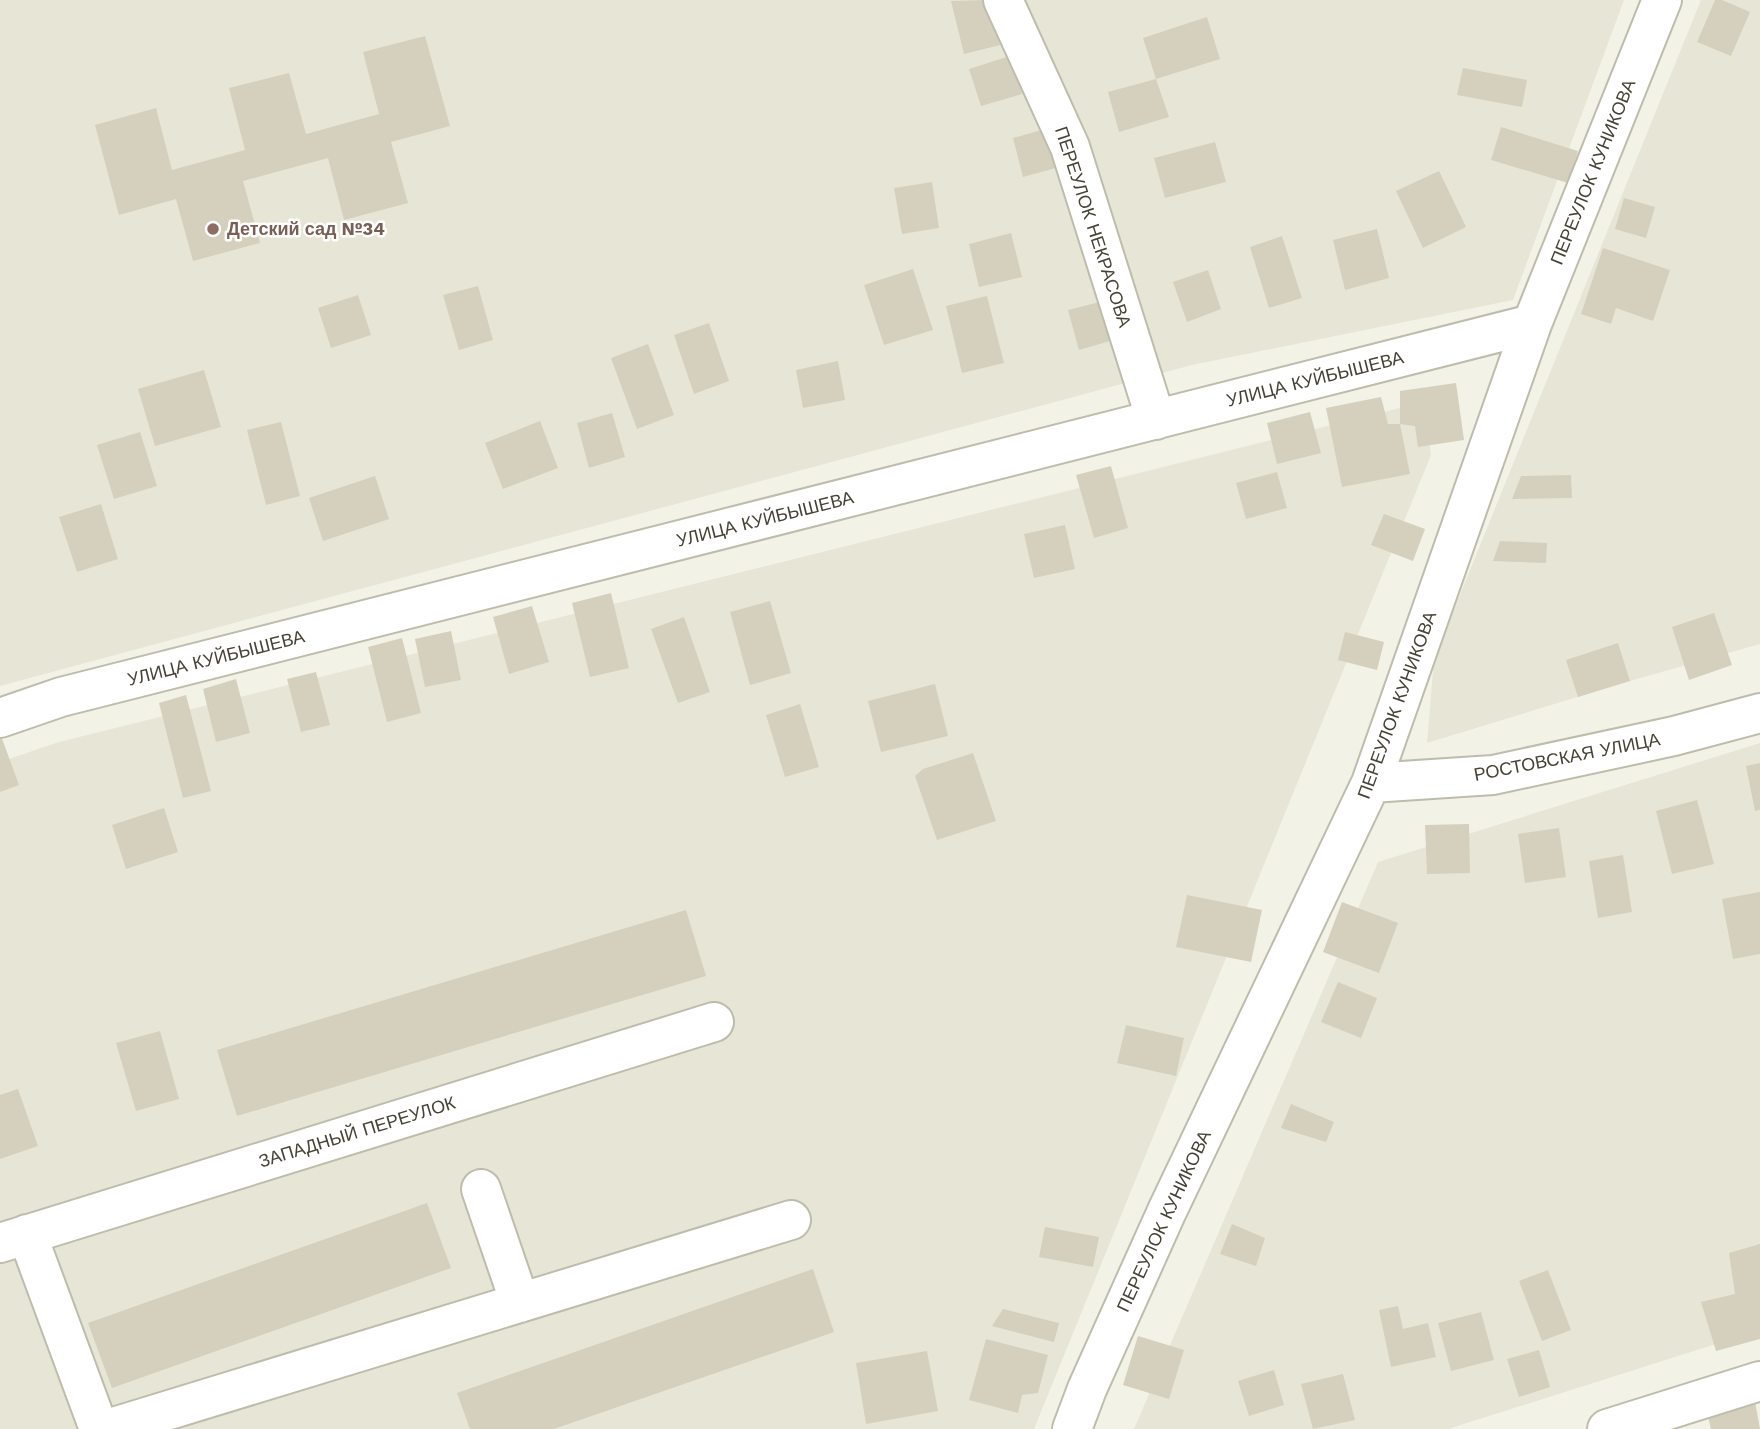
<svg xmlns="http://www.w3.org/2000/svg" width="1760" height="1429" font-family="'Work Sans',sans-serif">
<style>
.residential{fill:#e7e5d5}
.building{fill:#d4d0bd}
.lines{fill:none;stroke-linecap:round;stroke-linejoin:round}
.minor-casing{stroke:#bebcaa;stroke-width:42}
.minor{stroke:#fff;stroke-width:38}
.education-dot{fill:#8d6e63;stroke:#fff;stroke-width:2.5}
.labels{text-anchor:middle;stroke-width:5;stroke-linejoin:round;paint-order:stroke}
.street-label{font-size:18px;fill:#464336;stroke:#fff}
.education-label{font-size:18px;font-weight:bold;fill:#785e54;stroke:#fff;text-anchor:start}
</style>
<rect width="100%" height="100%" fill="#f3f2e7"/>
<path class="residential" d="M0,0H1624L1513,300L1192,365L0,686Z
M1701,0H1760V644L1630,681L1427,743L1434,659Z
M1424,402L1431,455L1034,1429H0V762L59,742Z
M1760,743V1330L1448,1429H1134L1378,862Z"/>
<path class="building" d="M989,0L1000,45L964,54L951,1Z
M1715,0H1722L1750,12L1731,56L1697,42Z
M1207,17L1220,59L1156,79L1169,117L1119,132L1108,92L1156,79L1143,38Z
M425,36L450,126L391,142L408,203L344,220L328,158L243,181L260,243L193,261L176,199L119,215L95,125L156,108L172,170L245,150L229,88L289,73L306,134L379,114L363,52Z
M1010,56L1022,94L981,106L969,69Z
M1463,68L1527,80L1522,107L1457,95Z
M1052,127L1063,166L1023,177L1013,138Z
M1501,127L1578,151L1568,183L1491,160Z
M1215,142L1226,182L1165,198L1154,158Z
M1439,171L1466,227L1423,248L1396,191Z
M932,182L939,228L902,234L894,188Z
M1624,198L1655,207L1646,238L1615,229Z
M1377,229L1389,278L1345,290L1333,240Z
M1011,233L1022,277L979,287L969,244Z
M1282,236L1302,298L1269,308L1250,247Z
M1603,248L1670,270L1653,321L1616,308L1611,324L1581,314Z
M913,269L933,330L884,345L864,285Z
M1208,270L1221,309L1187,322L1173,282Z
M478,286L493,340L459,350L443,295Z
M358,295L371,335L331,348L318,308Z
M987,296L1004,363L962,373L946,306Z
M1100,302L1110,341L1079,350L1068,310Z
M709,323L729,381L694,394L674,335Z
M648,344L674,415L637,429L611,358Z
M838,361L845,400L803,408L796,370Z
M204,370L221,427L155,446L138,389Z
M1456,383L1464,440L1418,447L1415,426L1400,424V391Z
M1381,397L1388,424H1400L1410,474L1342,487L1326,408Z
M1310,412L1321,453L1277,464L1267,423Z
M612,413L625,457L589,468L577,423Z
M540,421L558,468L503,489L485,443Z
M281,422L300,496L266,505L247,430Z
M140,432L157,486L114,499L97,445Z
M1111,466L1128,528L1094,538L1076,475Z
M1277,472L1287,508L1246,519L1236,483Z
M1571,475L1572,498L1512,499L1521,476Z
M375,476L389,519L323,541L309,498Z
M101,504L118,559L77,572L59,517Z
M1384,514L1425,529L1413,561L1371,545Z
M1065,525L1075,569L1034,578L1024,534Z
M1500,541L1547,543L1546,563L1493,561Z
M611,593L629,668L590,677L572,603Z
M770,601L791,673L750,685L730,612Z
M532,606L549,662L509,674L493,617Z
M1714,613L1732,665L1689,680L1672,627Z
M684,617L710,692L678,703L651,629Z
M451,631L461,680L425,687L415,639Z
M1345,632L1384,642L1377,670L1338,660Z
M402,638L421,713L387,722L368,647Z
M1618,643L1630,681L1578,697L1566,660Z
M316,672L330,725L301,732L287,679Z
M236,679L250,733L216,742L203,689Z
M935,684L948,736L881,752L868,701Z
M186,695L211,791L183,798L159,703Z
M800,704L819,767L785,777L766,715Z
M0,733L19,785L0,792Z
M973,753L996,821L937,840L915,776L923,769Z
M1760,763V810L1755,811L1746,766Z
M1697,800L1714,864L1672,874L1656,811Z
M164,808L178,852L126,869L112,825Z
M1469,824L1470,873L1427,874L1425,825Z
M1559,828L1566,877L1525,883L1518,834Z
M1623,855L1632,912L1598,918L1589,861Z
M1760,892V954L1733,959L1722,899Z
M1187,895L1262,910L1251,962L1176,947Z
M1342,902L1398,923L1379,973L1323,952Z
M686,910L706,976L237,1116L217,1050Z
M1338,982L1377,998L1361,1038L1321,1022Z
M1126,1025L1184,1038L1176,1076L1117,1063Z
M160,1031L179,1099L136,1111L116,1043Z
M18,1089L38,1146L0,1159V1095Z
M1291,1104L1334,1122L1326,1142L1281,1128Z
M427,1203L451,1268L112,1388L88,1323Z
M1232,1224L1265,1238L1256,1266L1220,1254Z
M1045,1227L1099,1237L1093,1267L1039,1257Z
M1760,1244V1339L1716,1351L1701,1302L1735,1294L1729,1253Z
M813,1269L834,1332L554,1429H470L457,1393Z
M1548,1270L1571,1330L1542,1341L1519,1281Z
M1398,1306L1403,1329L1428,1323L1436,1357L1391,1367L1379,1310Z
M1003,1309L1059,1323L1054,1342L992,1326Z
M1481,1312L1494,1360L1451,1371L1438,1323Z
M1138,1336L1184,1350L1169,1399L1123,1385Z
M986,1339L1048,1355L1038,1393L1022,1395L1018,1413L969,1400Z
M1539,1350L1550,1387L1519,1397L1507,1359Z
M927,1351L938,1411L866,1424L856,1363Z
M1274,1370L1284,1405L1249,1416L1238,1381Z
M1343,1374L1355,1420L1313,1429L1301,1384Z
M1754,1396L1760,1429H1711L1706,1408Z"/>
<g class="lines">
<g class="minor-casing">
<path id="minor" d="M1003,0L1070,147L1156,420
M0,718L61,697L1532,324
M1371,783L1493,775L1674,736L1760,713
M481,1189L520,1303
M27,1234L99,1429
M0,1243L714,1022
M107,1429L791,1220
M1072,1429L1087,1389L1167,1211L1371,783L1532,324L1662,0
M1607,1429L1760,1381"/>
</g>
<use href="#minor" class="minor"/>
</g>
<circle class="education-dot" cx="213" cy="229" r="7"/>
<g class="labels">
<g class="street-label">
<text transform="translate(1593 172) rotate(-68)" y="6">ПЕРЕУЛОК КУНИКОВА</text>
<text transform="translate(1093 227) rotate(72)" y="6">ПЕРЕУЛОК НЕКРАСОВА</text>
<text transform="translate(1315 379) rotate(-14)" y="6">УЛИЦА КУЙБЫШЕВА</text>
<text transform="translate(765 519) rotate(-14)" y="6">УЛИЦА КУЙБЫШЕВА</text>
<text transform="translate(216 658) rotate(-14)" y="6">УЛИЦА КУЙБЫШЕВА</text>
<text transform="translate(1397 705) rotate(-70)" y="6">ПЕРЕУЛОК КУНИКОВА</text>
<text transform="translate(1567 757) rotate(-11)" y="6">РОСТОВСКАЯ УЛИЦА</text>
<text transform="translate(357 1132) rotate(-17)" y="6">ЗАПАДНЫЙ ПЕРЕУЛОК</text>
<text transform="translate(1164 1221) rotate(-65)" y="6">ПЕРЕУЛОК КУНИКОВА</text>
</g>
<g class="education-label">
<text x="227" y="235">Детский сад №34</text>
</g>
</g>
</svg>
